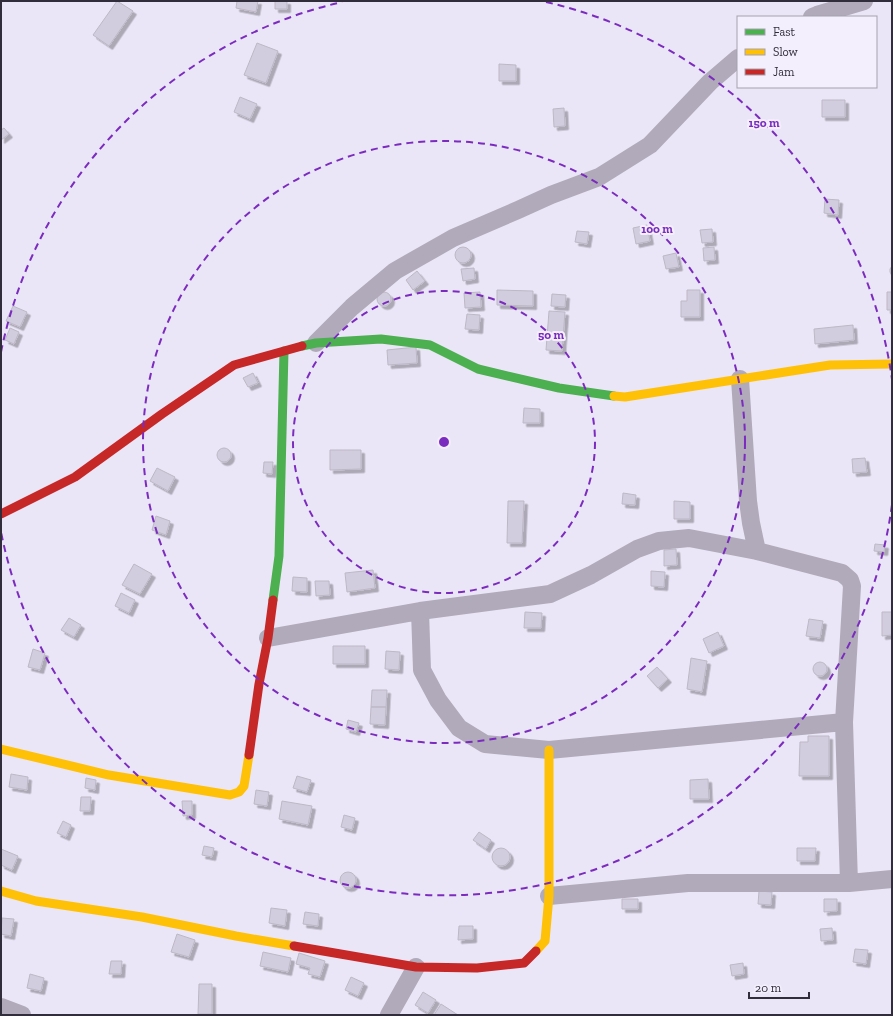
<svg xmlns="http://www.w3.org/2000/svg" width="893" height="1016" font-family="'Zilla Slab',serif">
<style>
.building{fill:#d2ccdf;stroke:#bdb8c6;filter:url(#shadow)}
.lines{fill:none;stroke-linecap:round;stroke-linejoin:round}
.street{stroke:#b0aabb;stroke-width:18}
.fast{stroke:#4caf50;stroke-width:9}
.slow{stroke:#ffc107;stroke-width:9}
.jam{stroke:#c62828;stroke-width:9}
.ring{fill:none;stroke:#7b2cbf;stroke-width:2;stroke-dasharray:7 5}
.centre{fill:#7b2cbf;stroke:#f3effc;stroke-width:2}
.ring-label{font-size:12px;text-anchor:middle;font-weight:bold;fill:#7b2cbf;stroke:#f3effc;stroke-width:4;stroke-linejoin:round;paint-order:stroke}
</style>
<defs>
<filter id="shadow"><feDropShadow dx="3.5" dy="3.5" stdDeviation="0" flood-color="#0004"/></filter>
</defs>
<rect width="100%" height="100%" fill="#ebe6f7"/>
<path class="building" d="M117,1L133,11L109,46L93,35Z
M237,1H258L256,12L236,8Z
M275,1H287V9H275Z
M257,43L278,51L266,83L244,75Z
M499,64L516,65V81H499Z
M240,97L257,104L250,119L234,112Z
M822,100H845V117H822Z
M564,108L565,126L554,127L553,109Z
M4,128L9,134L1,140V130Z
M825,199L839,200L838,215L824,213Z
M647,225L650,241L636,244L633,228Z
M712,229L713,242L702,243L700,230Z
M577,231L589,232L587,244L575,242Z
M714,247L715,260L704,261L703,248Z
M455 255a8 8 0 1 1 16 0a8 8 0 1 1-16 0Z
M676,253L679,267L666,269L663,256Z
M892,266V276L890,272V269Z
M474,268L475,279L463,281L461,269Z
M417,271L425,281L413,290L406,280Z
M497,290L533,291V306L497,305Z
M687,290H700V317H681V301H687Z
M480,292L481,307L465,308L464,293Z
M887,292H892V310H887Z
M377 299a7 7 0 1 1 14 0a7 7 0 1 1-14 0Z
M552,294L566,295L565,307L551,306Z
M13,306L27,312L20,327L6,321Z
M549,311L565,312L562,351L546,350Z
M467,314L480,315L479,330L465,329Z
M853,325L854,340L815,344L814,329Z
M10,328L19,332L14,344L5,340Z
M416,347L417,363L388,365L387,350Z
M253,373L258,383L248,387L243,378Z
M524,408L540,409V423H523Z
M217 455a7 7 0 1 1 14 0a7 7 0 1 1-14 0Z
M330,450H361V469L330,470Z
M865,458L867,472L853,473L852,459Z
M264,462H273L272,474L263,473Z
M157,468L175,477L168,491L150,481Z
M623,493L636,495L635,505L622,504Z
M508,501H524L522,543H507Z
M674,501L690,502V519H674Z
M156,516L170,521L166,535L152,530Z
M875,544L885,545L884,552L874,551Z
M676,549L677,565L664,566V550Z
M134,564L152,574L140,594L122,585Z
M373,570L375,588L347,592L345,573Z
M651,571L665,572L664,587L651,586Z
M293,577L307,578V592L292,591Z
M315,581H329L330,595L316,596Z
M121,593L135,600L129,613L115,606Z
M525,612L542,613L541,628H524Z
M882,612H892V635L882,636Z
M69,618L81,625L74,637L61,630Z
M809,619L823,621L820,638L806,636Z
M718,632L724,646L709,653L703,639Z
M333,646H365V664H333Z
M33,649L45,653L40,670L28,667Z
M386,651L400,652L399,670L385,669Z
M691,658L707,661L702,692L687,689Z
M813 669a7 7 0 1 1 14 0a7 7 0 1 1-14 0Z
M657,667L668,679L658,688L647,676Z
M372,690H387L386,707H371Z
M371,707H386L385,725L370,724Z
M348,720L359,723L356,732L346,729Z
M808,736H829V776H799L800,742H808Z
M11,774L28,777L27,790L9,787Z
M297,776L311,780L307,792L293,788Z
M86,778L96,780L95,790L85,788Z
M708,779L709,799H690V780Z
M256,790L269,792L267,806L254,804Z
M81,797H91L90,811H80Z
M182,801H192V815L183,816Z
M282,801L312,806L308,825L279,819Z
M344,815L355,818L352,830L341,827Z
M63,821L71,825L66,837L57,833Z
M479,832L491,840L486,849L473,840Z
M204,846L214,848L212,857L202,855Z
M492 857a9 9 0 1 1 18 0a9 9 0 1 1-18 0Z
M797,848H816L815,861H797Z
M1,849L18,856L12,870L1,865Z
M340 880a8 8 0 1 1 16 0a8 8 0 1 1-16 0Z
M759,891L772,892L771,905L758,904Z
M622,899H638V909H622Z
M824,899H837V911L824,912Z
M271,908L287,910L285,926L269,923Z
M305,912L319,914L318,926L303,924Z
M2,918L14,919L11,936L1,934Z
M459,926H473V939L458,940Z
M832,928L833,940L821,941L820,929Z
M177,934L195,940L189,957L171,952Z
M855,949L868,950L866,964L853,962Z
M263,952L291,958L288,972L260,966Z
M299,953L325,961L320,977L308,974L310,968L296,964Z
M111,961H122L121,974H109Z
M743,963L744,974L732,976L730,965Z
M30,974L44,978L41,991L27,988Z
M351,977L364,983L358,996L345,990Z
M199,984H212V1014H198Z
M423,992L436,1000L428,1013L415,1005Z
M441,1004L458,1015H434Z"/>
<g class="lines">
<path class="street" d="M812,17L817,15L864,1
M316,343L352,307L395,271L453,238L518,210L551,195L599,177L650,145L710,82L738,58
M740,379L748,501L751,523L757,551L842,573L850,580L852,586L844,722L849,883
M420,611L422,670L438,700L459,728L485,744L549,750L844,722
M268,638L420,611L550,594L591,575L637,549L659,541L689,538L757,551
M549,896L688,883H849L892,879
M1,1007L22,1015
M389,1015L416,967"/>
<path class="fast" d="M302,346L316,343L381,339L430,345L478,369L559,388L614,396
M273,600L279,556L284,351"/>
<path class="slow" d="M614,396L625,397L830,365L892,364
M1,749L109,775L230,795L239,792L244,786L249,755
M1,891L36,901L142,917L236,936L294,946
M536,951L545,941L549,896V750"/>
<path class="jam" d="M1,514L75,477L162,414L234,365L302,346
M249,755L259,684L268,638L273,600
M294,946L416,967L477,968L524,963L536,951"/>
</g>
<g class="ring">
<circle cx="444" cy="442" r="151"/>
<circle cx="444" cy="442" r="301"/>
<path d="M892 505A452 452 0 0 1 1 532M1 352A452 452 0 0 1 342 2M546 2A452 452 0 0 1 892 379"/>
</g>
<circle cx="444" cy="442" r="6" class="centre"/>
<g class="ring-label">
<text x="764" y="127">150 m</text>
<text x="657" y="233">100 m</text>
<text x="551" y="339">50 m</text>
</g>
<rect width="893" height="1016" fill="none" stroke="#312d3a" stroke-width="4"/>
<rect x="737" y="16" width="140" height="72" fill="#f3effc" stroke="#a5a1ae"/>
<rect x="745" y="29" width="20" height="6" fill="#4caf50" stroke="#a5a1ae"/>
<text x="773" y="36" font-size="12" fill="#312d3a">Fast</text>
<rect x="745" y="49" width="20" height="6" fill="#ffc107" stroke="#a5a1ae"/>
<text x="773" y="56" font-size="12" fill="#312d3a">Slow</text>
<rect x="745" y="69" width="20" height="6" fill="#c62828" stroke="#a5a1ae"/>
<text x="773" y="76" font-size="12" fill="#312d3a">Jam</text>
<path d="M749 992v6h60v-6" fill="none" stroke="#312d3a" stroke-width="2"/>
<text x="755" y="992" font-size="12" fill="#312d3a" stroke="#f3effc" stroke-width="3" paint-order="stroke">20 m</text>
</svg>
